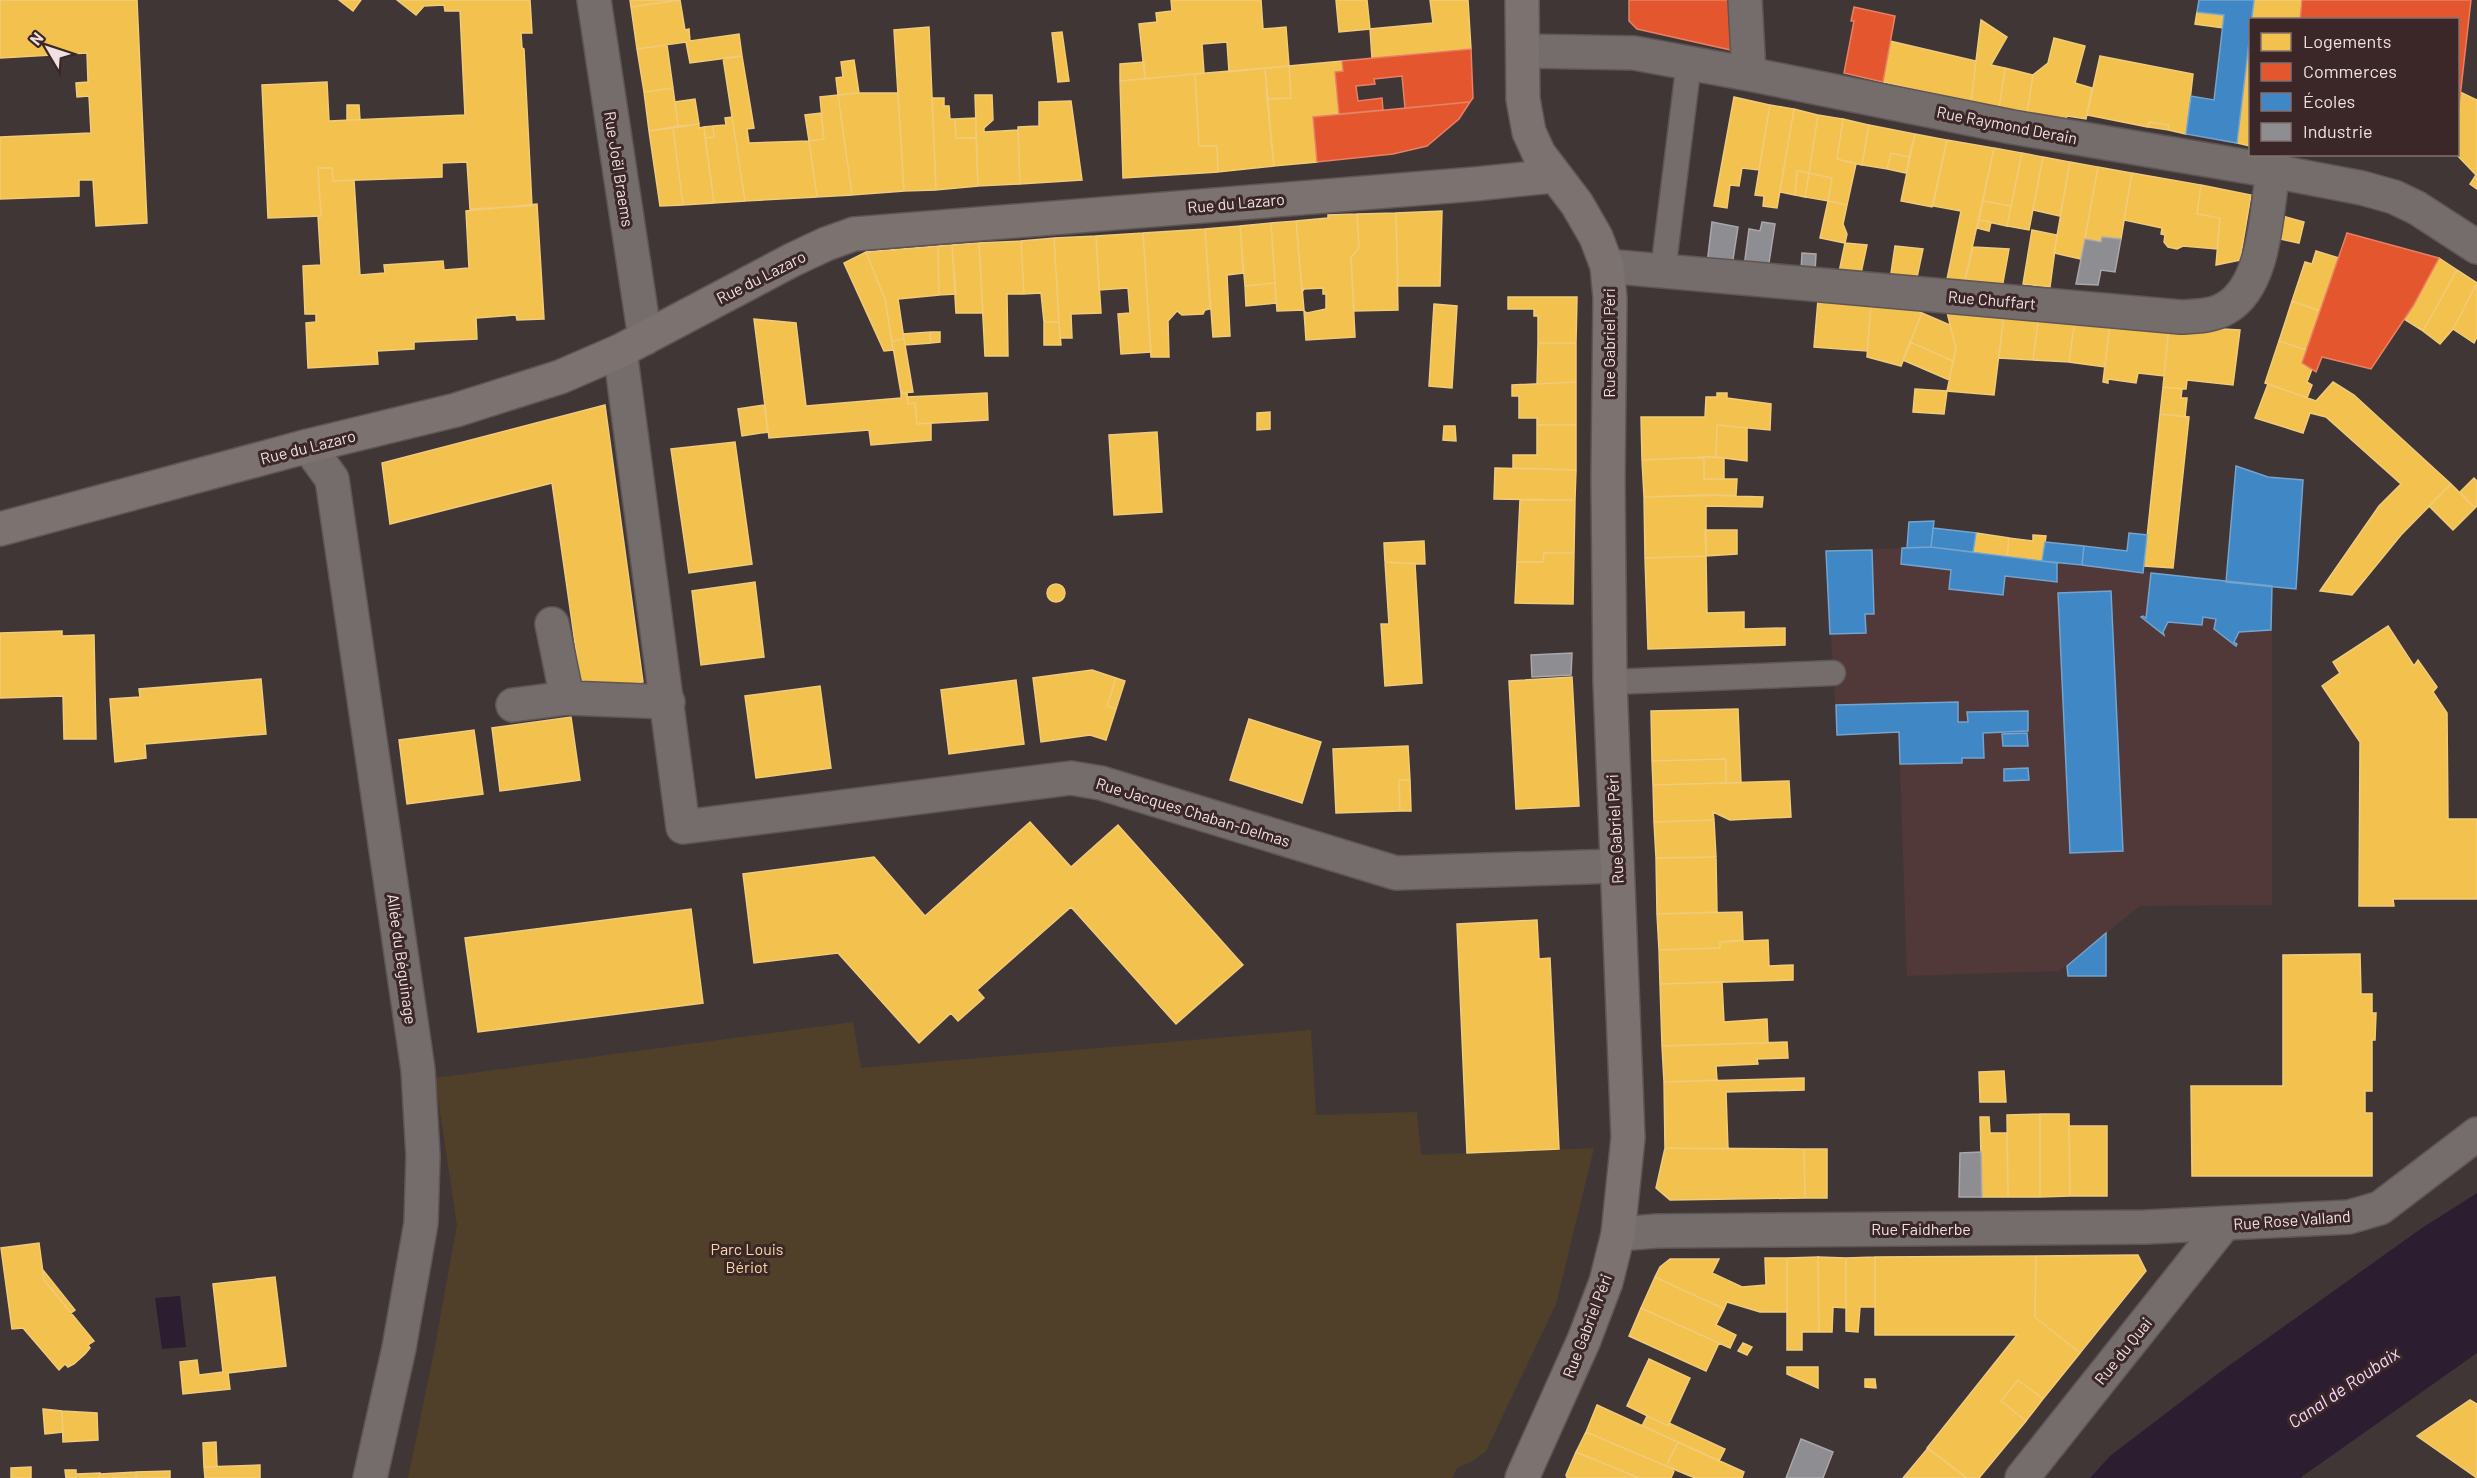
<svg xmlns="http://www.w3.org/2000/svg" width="2477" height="1478" font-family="Barlow,sans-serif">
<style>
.built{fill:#513839}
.green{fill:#504029}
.water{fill:#2d1d31}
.homes{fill:#f2c14e;stroke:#f1cb7a;stroke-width:1.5}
.shops{fill:#e4572e;stroke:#e78064;stroke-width:1.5}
.schools{fill:#3f88c5;stroke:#74a3cd;stroke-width:1.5}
.industry{fill:#8d8d92;stroke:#aaa6aa;stroke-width:1.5}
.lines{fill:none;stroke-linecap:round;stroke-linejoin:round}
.lane-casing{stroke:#5f5555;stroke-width:27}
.street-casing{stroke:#5f5555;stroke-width:36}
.secondary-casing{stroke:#5f5555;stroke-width:36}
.lane{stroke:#756c6c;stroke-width:24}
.street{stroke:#756c6c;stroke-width:33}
.secondary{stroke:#7c7270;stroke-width:33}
.labels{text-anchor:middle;stroke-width:6;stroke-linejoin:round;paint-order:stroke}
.street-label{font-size:16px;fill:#efe1e1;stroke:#3b2728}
.park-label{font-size:16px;fill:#fad8a3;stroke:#3b2728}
.water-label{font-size:18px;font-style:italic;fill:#f2d6fe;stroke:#3b2728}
</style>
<rect width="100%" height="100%" fill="#413636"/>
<path class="built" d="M1931,547L2272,586V905L2140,906L2059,971L1907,976L1899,733L1837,735L1826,551Z"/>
<path class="green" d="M853,1022L861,1068L1311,1030L1316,1115L1417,1112L1421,1155L1594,1148L1556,1304L1486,1451L1471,1462L1457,1468L1452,1478H408L434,1352L457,1225L435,1078Z"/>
<path class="water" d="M2477,1193V1353L2300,1478H2090L2110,1456L2220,1372L2422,1228Z
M180,1296L186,1347L162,1349L155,1298Z"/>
<path class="homes" d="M0,0H137L147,223L96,226L93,180H79V196L0,199V137L91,133L89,96L77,97L76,83L88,82L87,53L0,58Z
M339,0H361L353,11Z
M397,0H530L532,33H521L522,48L524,49L532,206L470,209L467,162L442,163V177L333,181L332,168H318L321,216L268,218L262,85L327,82L329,121L465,115L460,11H445L444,5L424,6L416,15Z
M630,0H680L631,7Z
M680,0L685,30L689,29L690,41L739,34L742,56L690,63L686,42L637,49L631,7Z
M1171,0H1261L1263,29L1286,27L1289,66L1229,72L1227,42L1202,44L1204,73L1145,79L1139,24L1157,22L1156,13L1172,11Z
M1336,0H1367L1370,29L1339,32Z
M1430,0H1468L1471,49L1372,58L1370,29L1433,23Z
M2254,0H2302L2300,20H2252Z
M2197,12L2224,15L2223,28L2195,24Z
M1981,20L2007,37L1991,65L2005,68L1999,109L1971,102Z
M929,27L936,190L904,191L894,30Z
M1062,32L1069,81L1058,82L1052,33Z
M2250,32V146L2237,143Z
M2054,38L2085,46L2075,83L2092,88L2086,119L2067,116L2066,119L2027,114L2033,75L2048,63Z
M1890,41L1976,61L1971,102L1883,82Z
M667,45L673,88L644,92L637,49Z
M742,56L754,128L747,129L749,143L809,141L817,197L745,201L723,58Z
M2100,56L2193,74L2186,134L2168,130L2169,125L2149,122L2148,127L2087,115Z
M854,60L859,93L838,95L836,78L843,77L841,62Z
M1342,61L1343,71L1335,72L1339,114L1313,117L1317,162L1274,166L1267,99L1291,98L1289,66Z
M1144,62L1145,79L1120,81V64Z
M1289,66L1291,98L1267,99L1265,68Z
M1265,68L1274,166L1218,172L1217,146H1199L1195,74Z
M2005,68L2033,75L2027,114L1999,109Z
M1195,74L1199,146H1217L1218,172L1123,178L1120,81Z
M673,88L678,126L649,131L644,92Z
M2460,92L2477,100V189L2470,184L2476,175L2456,154Z
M859,93H898L904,191L852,195L838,95Z
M838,95L852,195L817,197L809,141L824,139L820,97Z
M975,95H992L993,120L984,128V132L1018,130L1020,184L978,186Z
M1734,97L1770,105L1759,170L1742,168L1739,186L1730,185L1727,208L1714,206Z
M932,98H944V106H949L950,119H955L956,138H976L978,186L936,190Z
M695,99L699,124L678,126L675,102Z
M1071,101L1082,180L1020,184L1018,127L1039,126V102Z
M347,105H359L360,120H347Z
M1770,105L1794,109L1777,208L1763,206L1764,196L1755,195Z
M1794,109L1818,115L1809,173L1797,171L1795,195L1780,192Z
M821,113L824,139L809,141L805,115Z
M1818,115L1843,119L1837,159L1856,164L1847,205L1828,201L1832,178L1809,173Z
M732,117L745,201L714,203L705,138L714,137L713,126L726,125L725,118Z
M976,118V138H956L955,119Z
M1843,119L1869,125L1862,165L1837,159Z
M2149,122L2169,125L2168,130L2148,127Z
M699,124V128L704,127L714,203L683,205L673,128Z
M1869,125L1915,134L1909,157L1891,153L1887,169L1862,165Z
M713,126L714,137L705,138L704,127Z
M673,128L683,205L660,206L649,131Z
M1915,134L1947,140L1932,207L1901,201Z
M1947,140L1994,148L1964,285L1946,284L1961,211L1933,206Z
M1994,148L2022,153L2011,206L1983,201Z
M1891,153L1909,157L1906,173L1887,169Z
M2022,153L2043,157L2029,230L2007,226Z
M2043,157L2070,162L2060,216L2033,210Z
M2070,162L2098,167L2081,259L2054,253Z
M2098,167L2132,173L2121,239L2102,237L2101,242L2085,239Z
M318,168H332L333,181L354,180L360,275L385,273L384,265L443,261L444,270L469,268L466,211L537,204L544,319L517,320L516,315L476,318L477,339L414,342V349L377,351L378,364L308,368L306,323L316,322V314H305L303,266L321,265L318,216H321Z
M1797,171L1809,173L1805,197L1795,195Z
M1809,173L1832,178L1828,201L1805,197Z
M2132,173L2201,185L2197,214L2220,218L2217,249L2183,246L2177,249L2168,247L2164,242L2165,235L2161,234L2162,228L2124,220Z
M2201,185L2251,195L2240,260L2216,265L2220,218L2197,214Z
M1828,201L1847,205L1843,224L1847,234L1845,243L1820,238Z
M1983,201L2011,206L2007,226L1979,220Z
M1442,211L1440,286H1398L1396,213Z
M1396,213L1398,310L1354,311L1351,257L1359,248L1357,214Z
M1357,214L1359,248L1351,257L1355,337L1306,340L1304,311L1307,313L1326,309V294H1323V288L1304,289L1302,292L1296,221L1328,218V215Z
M2279,215L2304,222L2299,243L2280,239L2282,231L2276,229Z
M1979,220L1991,222L1989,231L1977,228Z
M1296,221L1304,310L1277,311L1271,223Z
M1271,223L1275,283L1245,286L1240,226Z
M1240,226L1243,273L1227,275L1230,336L1213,337L1205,229Z
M1205,229L1210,309L1205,310L1203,314L1182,315L1177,311L1168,321L1169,357H1151L1143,233Z
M2032,230L2057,235L2050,287L2023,284Z
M1143,233L1151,352L1121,354L1118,314L1130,313L1128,288L1099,290L1096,236Z
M1096,236L1101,313L1071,314L1072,338H1060L1054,238Z
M1054,238L1059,322H1044L1041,293L1024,294L1021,241Z
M1021,241L1024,294H1007L1008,356H985L979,243Z
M979,243L983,313H956L952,245Z
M1845,243L1867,245L1860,278L1838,277Z
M952,245L956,294L939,295L938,246Z
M938,246L939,295L898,299L904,339L892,341L885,299L866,252Z
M1895,246L1923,249L1916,282L1890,280Z
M1973,247L2009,249L2002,288L1964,285Z
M2316,251L2339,258L2320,311L2292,301L2305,262L2312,264Z
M866,252L885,299L893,350L884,351L844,263Z
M2439,258L2457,270L2423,331L2404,319Z
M2457,270L2477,283L2453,329L2440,344L2423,331Z
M1275,283L1276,303L1246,306L1245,286Z
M2477,283V337L2474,343L2453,329Z
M1508,297H1577L1576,343H1538V316H1534V309H1508Z
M1818,300L1871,304L1867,351L1814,347Z
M2292,301L2320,311L2307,350L2279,341Z
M1434,304L1457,306L1452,388L1429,386Z
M1871,304L1907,307L1922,313L1901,366L1867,357Z
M1946,308L2004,313L1994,395L1947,391L1956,349Z
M1922,313L1950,325L1956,349L1953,361L1910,342Z
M2004,313L2039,315L2033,360L1999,358Z
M2039,315L2075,319L2069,362L2033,360Z
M754,319L796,323L806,406L901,398V393H907L908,404L915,403L917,424L931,423V440L871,445L869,430L769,438Z
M2075,319L2110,322L2105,367L2069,362Z
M1044,322H1059L1061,345H1044Z
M2110,322L2169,326L2164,376L2138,373L2136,383L2108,379V383L2103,382Z
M2169,326L2240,330L2233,385L2187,380L2186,389L2163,387Z
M930,332H940V342L931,343Z
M930,332L931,343L905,345L903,334Z
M904,339L913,392L901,393L892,341Z
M2279,341L2307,350L2302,363L2312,369L2307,382L2312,385L2307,398L2265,383Z
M1910,342L1953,361L1949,380L1903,360Z
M1538,343H1576V382L1537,384Z
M1576,382V425H1537V418H1519V396H1512V385Z
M2333,382L2354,395L2451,484L2401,535L2352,595L2320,591L2379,506L2401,484L2326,417L2310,413L2303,433L2255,418L2268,384L2316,401Z
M2163,387L2182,389L2181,398H2187L2185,417L2160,414Z
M1915,389L1947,391L1944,414L1913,412Z
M987,393L988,420L917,424L915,403L908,404L907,397Z
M1717,393H1727V398L1771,404L1770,430L1717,425L1716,457L1642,460L1641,417H1705L1706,397H1717Z
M605,405L643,682L582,692L552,483L390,524L382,463Z
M764,405L768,432L742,436L738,409Z
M1270,412V429L1257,430V413Z
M2160,414L2189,417L2173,568L2144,566Z
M1537,425H1576V470L1513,468V455H1537Z
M1717,425L1747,428V461L1716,457Z
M1444,426H1455L1456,441L1443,440Z
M1157,432L1162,512L1114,515L1109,435Z
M735,442L752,564L689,573L671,449Z
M1704,457V479H1737L1736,495L1644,497L1642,460Z
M1704,457L1724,458V479H1704Z
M1495,468L1576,470L1575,500L1494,499Z
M2474,478L2477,481V506L2475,508L2460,492Z
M2451,484L2475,508L2453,530L2429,506Z
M1704,495L1763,497L1762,507L1706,506V556L1645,558L1644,497Z
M1520,500H1575L1574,553H1544L1543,562H1517Z
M1705,530H1737V554L1706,556Z
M1976,533L2009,538L2007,556L1973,552Z
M2033,535L2046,536L2042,561L2007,556L2009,538L2033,541Z
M1424,541L1425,564L1385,562L1384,543Z
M1544,553H1574L1573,604L1515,603L1517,562H1543Z
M1706,556L1707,613L1744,612V629L1785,628V645L1648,649L1645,558Z
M1385,562L1415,564L1422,683L1385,686L1381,624H1389Z
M755,582L764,657L701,665L692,591Z
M1047 593a9 9 0 1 1 18 0a9 9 0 1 1-18 0Z
M2388,626L2414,666L2418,660L2437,687L2433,692L2447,713L2448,819H2477V899H2393L2394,906H2359L2360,742L2322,686L2340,673L2333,662Z
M62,631V636L94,635L96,739H64L63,696L0,698V633Z
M1092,670L1116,678L1107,706L1116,709L1106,740L1090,735L1041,742L1033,678Z
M1572,677L1579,806L1516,809L1509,681Z
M1116,678L1125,681L1116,709L1107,706Z
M261,679L266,734L145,744L146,758L115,762L110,699L140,697L139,689Z
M1016,680L1024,744L949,754L941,690Z
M820,686L831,768L756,778L745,696Z
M1738,709L1741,783H1726V759L1652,761L1651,711Z
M571,717L580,780L500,791L492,728Z
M1249,719L1321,742L1302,803L1230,780Z
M474,730L483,794L407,804L399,740Z
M1408,746L1410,780H1399L1400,811L1336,813L1333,749Z
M1726,759V783L1653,785L1652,761Z
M1399,780H1410L1411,811H1400Z
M1789,781L1791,817L1730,820L1713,812L1714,820L1654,822L1653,785Z
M1714,820L1716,857L1656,858L1654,822Z
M1030,822L1071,867L1118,825L1243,965L1176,1024L1071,907L977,990L984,998L958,1021L951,1013L919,1043L838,953L754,963L743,874L874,857L925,916Z
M1716,857L1717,912L1657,914L1656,858Z
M691,909L703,1003L478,1032L465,938Z
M1742,912L1743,940L1720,942V948L1659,950L1657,914Z
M1537,920L1539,959L1550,958L1559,1149L1467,1153L1457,924Z
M1768,940L1769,966L1793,965V980L1660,984L1659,950L1720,948V942Z
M2360,954L2361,994H2372V1013H2376L2375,1040H2372V1091H2365V1113H2372V1176H2192L2191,1086H2283V955Z
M1722,982L1724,1022L1767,1019L1768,1043L1662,1046L1660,984Z
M1787,1042L1788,1058L1757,1059L1758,1064L1716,1066L1717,1080L1664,1082L1662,1046Z
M2004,1071L2006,1102H1980L1979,1072Z
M1804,1078V1090L1726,1092L1728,1149L1665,1148L1664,1082Z
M2040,1114H2069L2070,1196L2040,1197Z
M2040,1114V1197H2008L2007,1115Z
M1980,1117H1989L1990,1133H2007L2008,1197H1982Z
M2069,1126H2107V1196H2070Z
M1665,1148L1804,1149L1805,1198L1670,1200L1656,1188Z
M1804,1149H1827V1198H1805Z
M39,1243L44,1280L94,1341L88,1345L90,1348L85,1354L74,1364L68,1367L65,1364L59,1370L23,1328L12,1329L1,1248Z
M2138,1255L2146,1271L2080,1353L2035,1317L2036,1256Z
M2036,1256L2035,1317L2080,1353L2043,1399L2018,1380L2001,1401L2026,1421L1979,1478H1967L1927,1448L2017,1335H1875V1257Z
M1818,1257L1819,1332H1802V1350H1787V1258Z
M1818,1257L1846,1258V1308L1833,1307L1832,1332H1819Z
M1875,1257V1307H1860L1858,1332L1846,1331V1258Z
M1765,1258H1787V1312H1760L1727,1302L1724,1309L1655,1277L1660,1267L1670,1259H1719L1712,1273L1742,1287L1766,1285Z
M43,1270L75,1310L71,1313L44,1280Z
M275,1277L286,1366L228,1373L230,1389L183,1394L180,1362L197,1360L199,1375L223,1372L213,1284Z
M1655,1277L1724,1309L1716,1325L1736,1335L1730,1348L1641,1308Z
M1641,1308L1719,1343L1706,1371L1629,1336Z
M1743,1343L1752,1347L1747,1355L1738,1351Z
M1649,1359L1690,1378L1668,1426L1627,1406Z
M1787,1367H1818V1388L1787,1374Z
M1865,1379H1875L1876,1388L1865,1387Z
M2018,1380L2043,1399L2026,1421L2001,1401Z
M2470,1400L2477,1404V1478L2417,1436Z
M1597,1405L1678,1442L1666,1466L1586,1432Z
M43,1409L62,1411L63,1432L45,1434Z
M62,1411L97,1413L98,1440L63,1442Z
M1647,1416L1668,1426L1669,1423L1725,1449L1719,1461L1642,1426Z
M1586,1432L1666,1466L1675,1469L1671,1478H1639L1576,1452Z
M216,1442L217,1467H204L203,1443Z
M1678,1442L1744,1472L1742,1478H1695L1666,1466Z
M1928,1448L1967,1478H1903Z
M1576,1452L1639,1478H1567L1566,1475Z
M260,1465V1478H205L204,1467Z
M31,1467V1478H11V1468Z
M65,1470H76V1474L100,1473V1478H66Z
M170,1471V1478H136V1472Z
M136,1472V1478H100V1474Z"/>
<path class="shops" d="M1629,0H1733L1735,51L1637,29L1629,21Z
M2302,0H2471L2458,115V20H2300Z
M1854,7L1895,16L1883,82L1844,73L1854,21H1851Z
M1471,49L1473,98L1470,102L1405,108L1402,76L1374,79L1375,84L1356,86L1358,101L1382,98L1383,110L1339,114L1335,72L1343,71L1342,61Z
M1470,102L1459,119L1427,146L1393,154L1317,162L1313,117Z
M2347,233L2439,258L2413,306L2371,369L2322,357L2316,372L2302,363Z"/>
<path class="schools" d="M2199,0H2254L2237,143L2186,134L2191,96L2214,100L2224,15L2197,12Z
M2236,466L2268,477L2303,480L2296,589L2226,582Z
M1934,521L1931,547L1907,548L1909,522Z
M1933,528L1976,533L1973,552L1931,547Z
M2129,533L2147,535L2143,573L2082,565L2084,546L2127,551Z
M2045,542L2084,546L2082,565L2042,561Z
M1931,547L2057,563V582L2005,576L2003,595L1949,589L1951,570L1901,564L1902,548Z
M1872,550L1874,614H1865L1866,633L1830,634L1826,551Z
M2151,573L2272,586L2271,630L2239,632L2234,642L2237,644L2236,646L2214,629L2216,619L2203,617L2202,625L2168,622L2163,632L2164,635L2141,617L2143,616L2146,618Z
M2111,591L2123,851L2070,853L2058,593Z
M1958,702V722H1968L1967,712L2028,711V731L1983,733L1984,758H1962V763L1900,764L1899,732L1837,735L1836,705Z
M2027,733L2028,746H2003L2002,734Z
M2028,768L2029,780L2004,781V769Z
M2106,933V976H2068L2067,966Z"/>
<path class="industry" d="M1712,222L1738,227L1732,266L1707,264Z
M1762,222L1775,224L1768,269L1744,267L1749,229L1760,231Z
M2102,237L2121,239L2115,272L2101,270L2098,285L2076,284L2085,239L2101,242Z
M1802,253L1816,254L1815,272L1801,271Z
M1572,653L1571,675L1532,677L1531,655Z
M1981,1152L1982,1197H1959L1960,1153Z
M1801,1439L1833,1452L1823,1478H1786Z"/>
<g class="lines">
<g class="lane-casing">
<path id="lane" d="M1663,271L1689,62
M1610,682L1833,673"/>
</g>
<g class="street-casing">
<path id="street" d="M594,0L645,338
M1745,0L1749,74
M1523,51L1634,53L1749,74L2012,127L2273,171L2362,188L2394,197L2417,208L2477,247
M1607,266L2181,317C2196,316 2213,316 2226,308C2266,285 2266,212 2273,171
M620,351L683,827L1071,778L1101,783L1396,873L1617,866
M308,446L332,479L418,1070L423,1156L421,1223L399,1348L370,1478
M552,624L567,698
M513,705L567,698L668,702
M1618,1234L1657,1231L2146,1227L2349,1217L2380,1208L2477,1134
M2022,1478L2224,1224"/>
</g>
<g class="secondary-casing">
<path id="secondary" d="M0,529L308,446L456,410L560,377L620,351L792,260L826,244L854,234L1475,184L1553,176
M1522,1478L1584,1340L1606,1282L1618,1234L1628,1138L1610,682L1608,479L1610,298L1607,266L1596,237L1577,204L1539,154L1529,132L1523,99L1522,0"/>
</g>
<use href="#lane" class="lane"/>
<use href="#street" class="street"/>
<use href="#secondary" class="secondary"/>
</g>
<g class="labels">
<g class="street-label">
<text transform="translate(2007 125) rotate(11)" y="6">Rue Raymond Derain</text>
<text transform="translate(619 169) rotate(81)" y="6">Rue Joël Braems</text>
<text transform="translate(1236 203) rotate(-5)" y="6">Rue du Lazaro</text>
<text transform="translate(761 277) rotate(-27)" y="6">Rue du Lazaro</text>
<text transform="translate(1992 300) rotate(5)" y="6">Rue Chuffart</text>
<text transform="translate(1609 343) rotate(-90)" y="6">Rue Gabriel Péri</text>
<text transform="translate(308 447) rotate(-14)" y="6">Rue du Lazaro</text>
<text transform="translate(1193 812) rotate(17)" y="6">Rue Jacques Chaban-Delmas</text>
<text transform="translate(1615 829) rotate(-93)" y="6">Rue Gabriel Péri</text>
<text transform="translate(402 959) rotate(82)" y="6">Allée du Béguinage</text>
<text transform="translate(2292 1220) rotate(-4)" y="6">Rue Rose Valland</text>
<text x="1921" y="1235">Rue Faidherbe</text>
<text transform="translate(1587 1326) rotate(-69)" y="6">Rue Gabriel Péri</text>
<text transform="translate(2123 1351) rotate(-51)" y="6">Rue du Quai</text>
</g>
<g class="park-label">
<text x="747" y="1255">Parc Louis<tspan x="747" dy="18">Bériot</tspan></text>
</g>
<g class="water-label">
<text transform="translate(2344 1388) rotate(-34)" y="6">Canal de Roubaix</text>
</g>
</g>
<rect x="2249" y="18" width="210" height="138" fill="#3b2728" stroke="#837172" stroke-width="1.5"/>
<rect x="2261" y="33" width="30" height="18" fill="#f2c14e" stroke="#837172" stroke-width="1.5"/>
<text x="2303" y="48" font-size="18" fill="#efe1e1">Logements</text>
<rect x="2261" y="63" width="30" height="18" fill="#e4572e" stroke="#837172" stroke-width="1.5"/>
<text x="2303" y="78" font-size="18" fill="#efe1e1">Commerces</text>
<rect x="2261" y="93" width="30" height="18" fill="#3f88c5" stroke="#837172" stroke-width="1.5"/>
<text x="2303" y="108" font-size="18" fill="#efe1e1">Écoles</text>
<rect x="2261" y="123" width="30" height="18" fill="#8d8d92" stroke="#837172" stroke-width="1.5"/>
<text x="2303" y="138" font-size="18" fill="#efe1e1">Industrie</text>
<g transform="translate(48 48) rotate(309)" stroke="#3b2728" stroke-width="4.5" paint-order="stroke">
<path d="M0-4.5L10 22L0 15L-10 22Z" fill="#efe1e1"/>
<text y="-9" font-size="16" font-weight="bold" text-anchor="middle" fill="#efe1e1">N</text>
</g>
</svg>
